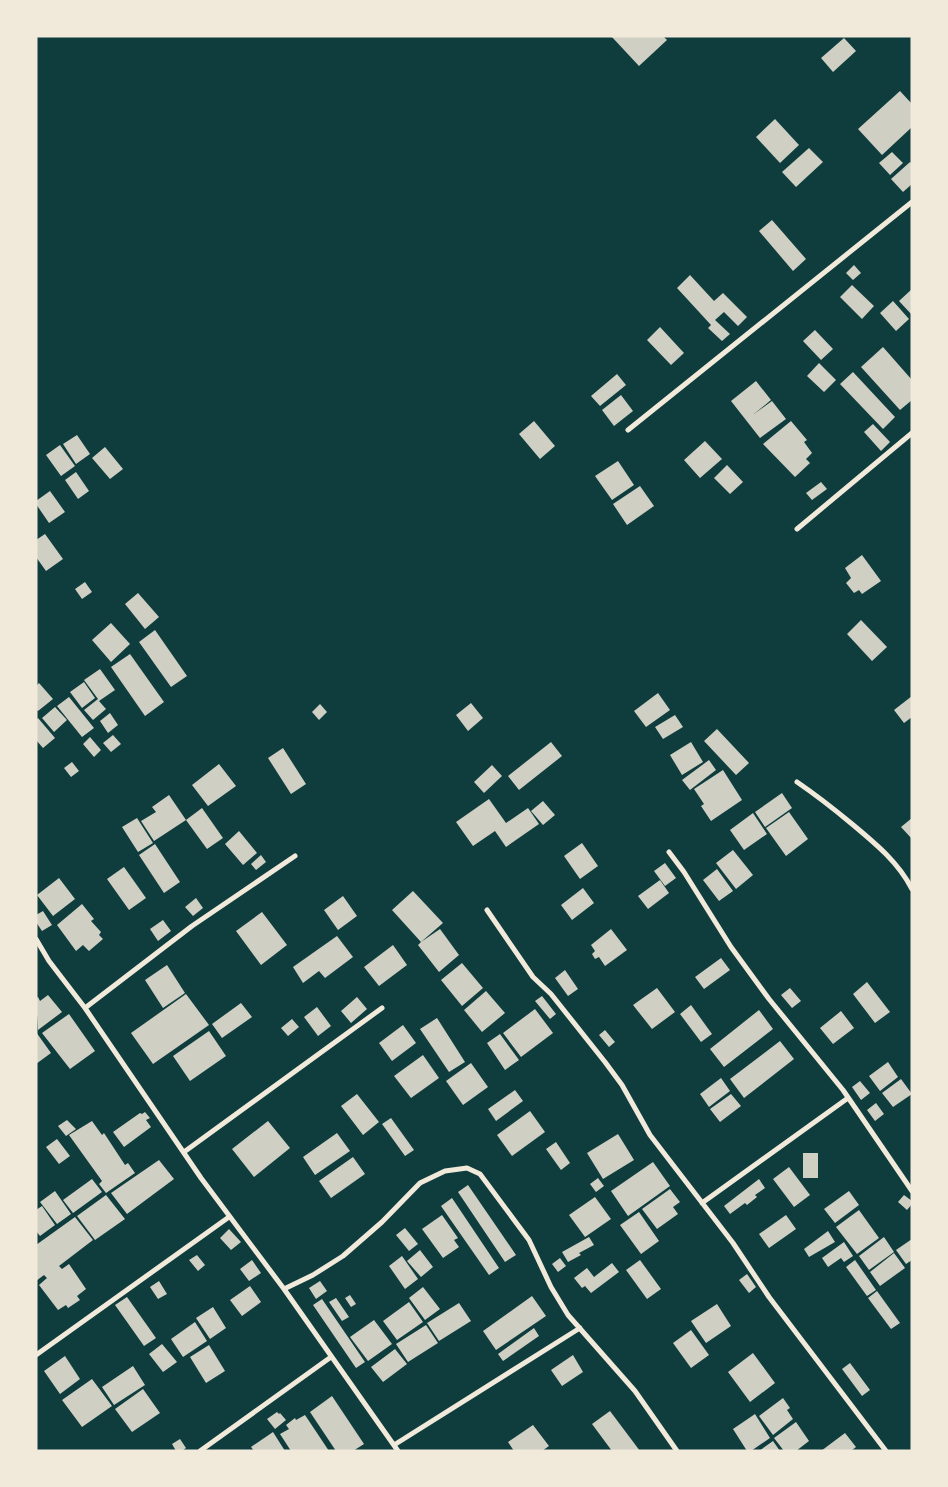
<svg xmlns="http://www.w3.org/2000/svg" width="948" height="1487" font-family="'Asap Condensed',sans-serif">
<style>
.building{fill:#cfcfc3}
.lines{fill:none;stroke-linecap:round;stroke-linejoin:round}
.minor{stroke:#f1e9da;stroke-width:5}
</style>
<rect width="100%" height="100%" fill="#0f3d3e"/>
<path class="building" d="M611,36H663L667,40L639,66Z
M844,38L856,51L833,72L821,58Z
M900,91L912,104V127L882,155L858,129Z
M775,119L799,145L780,163L756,137Z
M809,148L823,162L796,187L782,172Z
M892,152L903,163L890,175L879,163Z
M910,162L912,164V184L903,192L891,179Z
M772,220L806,259L793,271L759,231Z
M854,265L861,273L853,280L846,273Z
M690,275L714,301L723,293L747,317L738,326L724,312L715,320L730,334L722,341L708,328L711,325L677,288Z
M852,285L874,306L862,319L840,297Z
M912,289V315L899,301Z
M893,301L909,319L896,331L880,313Z
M660,327L684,353L671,365L647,340Z
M815,330L833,349L821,360L803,341Z
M883,347L912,380V400L900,410L861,367Z
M819,363L836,380L824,392L807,376Z
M853,372L895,417L883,429L840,384Z
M617,374L626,385L600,406L591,396Z
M756,381L771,400L754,414L772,401L786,419L760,438L731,401Z
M621,395L633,411L614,426L602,410Z
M534,421L555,446L540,459L519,434Z
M791,421L807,440L804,442L812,453L806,459L810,463L795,477L763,444Z
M873,424L890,442L881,451L864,432Z
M77,435L90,454L76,464L63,444Z
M705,441L722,459L700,478L684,460Z
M60,445L75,466L61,476L46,455Z
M105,447L123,469L110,479L92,458Z
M618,461L634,485L612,500L595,476Z
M727,465L743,482L730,494L714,478Z
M76,472L89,491L78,499L65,480Z
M821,482L827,489L812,500L806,493Z
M640,486L654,506L627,525L613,504Z
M50,491L65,512L49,523L36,504V501Z
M45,534L63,559L46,571L36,557V540Z
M862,555L881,581L862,594L859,590L854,593L846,583L851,578L845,568Z
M85,582L92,592L82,599L75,589Z
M138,593L159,617L145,629L125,604Z
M861,620L887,647L872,661L847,634Z
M111,623L130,644L111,662L92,640Z
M155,630L187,676L171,687L139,642Z
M130,654L164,702L145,716L111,667Z
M100,669L115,690L99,701L106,709L93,720L84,710L98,699L84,680Z
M84,682L95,698L82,708L70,692Z
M39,683L53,699L38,711L36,709V686Z
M658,693L670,710L646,727L634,711Z
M912,696V717L904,723L894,710Z
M69,697L94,728L82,737L57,706Z
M471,703L483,718L468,731L456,715Z
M320,704L327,712L319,720L312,712Z
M55,707L67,720L54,732L42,718Z
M110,713L118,725L108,733L100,721Z
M675,715L683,727L663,739L655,727Z
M38,718L55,738L43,748L36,740V720Z
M717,729L749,763L736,775L704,741Z
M113,735L121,744L111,752L103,743Z
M90,737L101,750L94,757L83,744Z
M551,742L562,756L519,790L508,776Z
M691,742L703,762L682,775L670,755Z
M283,748L306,784L291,794L268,758Z
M709,760L716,770L690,790L682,780Z
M72,762L79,771L71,777L64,768Z
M219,764L236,786L208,806L192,785Z
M492,765L502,776L484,793L474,782Z
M723,770L742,800L711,821L701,806L704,804L694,789Z
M782,793L792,808L765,827L755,812Z
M169,795L186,820L154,841L141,821L156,812L152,807Z
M489,799L506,823L528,808L539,824L506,847L495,831L473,846L456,822Z
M543,801L555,815L543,825L531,811Z
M202,808L223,838L207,849L186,820Z
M789,812L808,839L786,856L766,828Z
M753,813L767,834L744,850L730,830Z
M137,818L153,843L138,852L122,827Z
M912,818V839L901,827Z
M239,831L257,853L243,865L225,844Z
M582,843L598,866L580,879L564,856Z
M155,844L180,882L164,893L139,855Z
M733,850L753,875L736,889L716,863Z
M261,855L266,862L256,870L251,864Z
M665,863L676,878L665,886L654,871Z
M124,867L146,898L129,910L107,879Z
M717,869L733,891L719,901L703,880Z
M59,878L75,899L53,916L37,895Z
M660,880L669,893L648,909L638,896Z
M583,888L594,903L572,920L561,905Z
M413,891L443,923L421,942L440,929L459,955L439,972L418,945L421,942L392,910Z
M343,896L357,916L338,930L324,910Z
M196,898L203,908L193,916L185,907Z
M82,904L94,919L91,921L101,932L99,935L103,939L89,951L83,945L76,951L57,925Z
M43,911L52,925L42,931L36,922V915Z
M262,912L287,945L261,965L236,931Z
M163,920L171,931L158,941L150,929Z
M611,929L627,950L605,966L599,957L595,959L592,954L595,951L591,945Z
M337,936L353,957L325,978L319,971L303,983L293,967Z
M393,945L407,965L379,986L364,967Z
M721,958L730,970L704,989L695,977Z
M462,963L483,988L462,1006L441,980Z
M167,965L185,993L163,1008L145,980Z
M565,970L578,989L568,996L555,978Z
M867,982L890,1012L875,1023L853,994Z
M657,988L675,1012L652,1029L633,1005Z
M790,988L801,1001L792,1008L781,995Z
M486,991L505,1013L482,1032L464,1010Z
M186,994L209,1025L153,1064L131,1033Z
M48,995L62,1012L38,1030L36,998L38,997L40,1001Z
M542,996L556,1014L550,1019L535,1001Z
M357,997L367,1009L351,1023L341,1011Z
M241,1003L252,1017L222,1038L212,1024Z
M691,1005L712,1034L701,1042L680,1014Z
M317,1007L331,1026L318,1036L304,1017Z
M535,1009L553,1033L521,1057L503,1033Z
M759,1010L773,1029L724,1067L710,1049Z
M841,1011L854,1028L833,1044L820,1028Z
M69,1014L95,1051L70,1069L42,1033Z
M437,1018L465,1062L449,1072L420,1029Z
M292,1019L299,1027L288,1036L281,1028Z
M403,1025L416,1043L392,1061L379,1043Z
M605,1030L615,1042L609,1047L599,1035Z
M209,1031L226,1056L190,1081L173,1056Z
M36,1032L51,1053L36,1064Z
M500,1034L519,1060L505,1070L487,1043Z
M780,1041L794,1059L744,1098L730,1079Z
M423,1055L439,1078L411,1098L394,1076Z
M888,1062L898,1077L880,1091L869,1076Z
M471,1063L488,1087L463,1105L446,1081Z
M721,1078L730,1091L709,1107L700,1094Z
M901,1079L912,1094L893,1107L882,1093Z
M860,1081L870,1093L861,1100L852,1087Z
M515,1090L523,1101L496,1121L488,1109Z
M357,1094L379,1122L363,1135L341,1106Z
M731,1094L741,1106L720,1122L710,1109Z
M876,1103L884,1114L875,1121L867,1110Z
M530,1111L545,1132L512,1156L497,1135Z
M145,1112L150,1118L146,1120L151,1127L124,1147L113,1132L140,1113L142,1114Z
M391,1118L414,1150L405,1156L382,1124Z
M67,1120L76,1129L66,1136L58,1126Z
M92,1121L102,1135L104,1133L125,1165L128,1163L135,1173L106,1193L99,1184L102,1181L69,1135Z
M268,1121L290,1148L254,1177L232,1149Z
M337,1133L350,1151L315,1175L303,1157Z
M618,1134L634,1160L603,1179L587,1153Z
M57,1139L70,1156L59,1164L46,1147Z
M556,1142L570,1163L561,1170L546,1149Z
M803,1153H818V1178H803Z
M353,1157L365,1174L331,1198L319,1181Z
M159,1160L174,1179L127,1214L111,1193Z
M653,1162L670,1186L628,1216L611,1191Z
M789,1167L810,1195L794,1207L773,1179Z
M598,1178L604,1186L596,1192L590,1184Z
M92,1179L102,1192L73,1213L63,1200Z
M759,1179L765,1188L755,1195L757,1197L747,1205L745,1203L730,1214L724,1206Z
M468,1185L516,1255L505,1262L458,1192Z
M670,1189L680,1202L673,1207L678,1214L657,1229L642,1209Z
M55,1191L71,1214L57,1224L40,1202Z
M849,1191L859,1205L835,1223L824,1209Z
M106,1195L125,1219L95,1240L77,1216Z
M904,1195L912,1201V1204L907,1210L898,1202Z
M595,1197L611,1219L585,1237L569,1215Z
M452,1198L499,1268L489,1275L441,1206Z
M42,1206L55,1225L40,1236L36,1231V1210Z
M859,1210L879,1238L857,1254L836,1227Z
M639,1212L659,1241L641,1254L620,1225Z
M442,1215L458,1238L454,1240L459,1247L443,1258L422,1229Z
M786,1215L796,1229L769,1248L759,1234Z
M75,1217L93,1240L59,1266L62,1269L69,1264L86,1289L77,1296L80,1300L68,1308L66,1305L58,1310L39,1285L47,1278L44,1275L36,1281V1245Z
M405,1228L418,1244L409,1251L396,1235Z
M229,1229L241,1242L231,1250L220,1238Z
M828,1231L835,1242L809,1257L804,1249Z
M589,1237L594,1245L579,1253L581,1255L568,1262L562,1252Z
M884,1237L894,1252L869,1270L859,1256Z
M912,1239V1260L906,1264L896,1250Z
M844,1242L853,1256L844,1262L841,1258L828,1267L822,1258Z
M420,1250L433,1267L421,1277L407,1261Z
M894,1253L905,1268L880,1286L870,1272Z
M197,1255L205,1265L198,1271L189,1260Z
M402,1256L418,1279L405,1289L389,1266Z
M560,1258L566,1266L558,1272L552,1264Z
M252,1260L261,1273L249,1281L240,1269Z
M640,1260L661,1289L647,1299L626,1270Z
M855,1260L876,1290L867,1296L846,1267Z
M612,1263L619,1272L591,1293L585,1286L582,1288L574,1278L587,1268L594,1277Z
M747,1274L756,1287L749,1293L739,1280Z
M159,1281L167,1294L158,1299L150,1287Z
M320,1281L327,1291L316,1299L309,1288Z
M250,1286L261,1302L242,1316L230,1300Z
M423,1287L440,1309L425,1320L409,1298Z
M877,1291L900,1323L891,1329L868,1298Z
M350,1295L356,1304L351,1307L345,1298Z
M532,1296L546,1316L496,1350L483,1331Z
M127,1297L156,1338L144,1346L115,1305Z
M336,1298L349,1317L342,1321L329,1302Z
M322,1299L365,1362L356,1368L313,1305Z
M409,1302L423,1322L397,1340L383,1321Z
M459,1303L471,1321L439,1341L427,1323Z
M717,1304L731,1326L706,1343L691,1321Z
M213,1307L226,1328L210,1339L196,1318Z
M374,1320L392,1344L368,1361L350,1337Z
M195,1322L207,1341L183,1357L171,1339Z
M426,1325L438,1343L408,1362L396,1344Z
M534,1328L539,1336L503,1361L498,1354Z
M691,1330L709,1355L691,1368L673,1343Z
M162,1344L177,1362L163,1372L149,1354Z
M209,1345L225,1371L206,1383L190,1357Z
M395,1349L407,1364L383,1382L371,1367Z
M753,1353L775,1383L750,1402L728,1372Z
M573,1355L583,1372L562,1386L551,1370Z
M65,1356L80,1379L60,1394L44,1371Z
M850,1363L870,1390L862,1396L842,1369Z
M133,1366L145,1385L114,1405L102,1387Z
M92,1379L112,1406L82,1427L62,1400Z
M143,1389L160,1413L132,1432L115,1409Z
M332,1396L364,1444L353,1451H336L310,1412Z
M783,1398L790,1408L787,1410L793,1419L773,1435L759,1416Z
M610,1411L640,1451H612L592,1424Z
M277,1412L279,1414L280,1413L286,1420L275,1429L267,1419Z
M755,1414L770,1438L751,1451H747L733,1429Z
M305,1415L329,1451H291L280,1434L289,1429L286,1425L295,1418L296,1420Z
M796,1422L809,1441L796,1451H784L774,1438Z
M533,1425L549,1446L542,1451H514L508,1442Z
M273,1432L285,1451H254L251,1447Z
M845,1433L856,1447L851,1451H821Z
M180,1439L186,1448L182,1451H176L172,1444Z
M773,1441L780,1451H759Z"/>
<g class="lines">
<path class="minor" d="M628,430L912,202
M797,529L912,433
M797,782C816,795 834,809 852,824C876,844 898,862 912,889
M669,852L684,872L731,947L769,999L843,1090L912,1191
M487,910L533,977L551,994L605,1062L622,1085L650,1135L733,1243L769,1297L886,1451
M36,939L49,961L85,1008L201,1178L284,1289L398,1451
M85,1008L192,926L295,856
M184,1152L382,1008
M702,1203L848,1098
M284,1289L313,1275L343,1256L382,1222L420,1183L445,1171L467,1168L480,1174L529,1240L551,1287L568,1315L635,1391L677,1451
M36,1355L229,1217
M394,1445L580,1328
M200,1451L331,1357"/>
</g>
<rect width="948" height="1487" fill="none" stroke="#f1e9da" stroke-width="75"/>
</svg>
